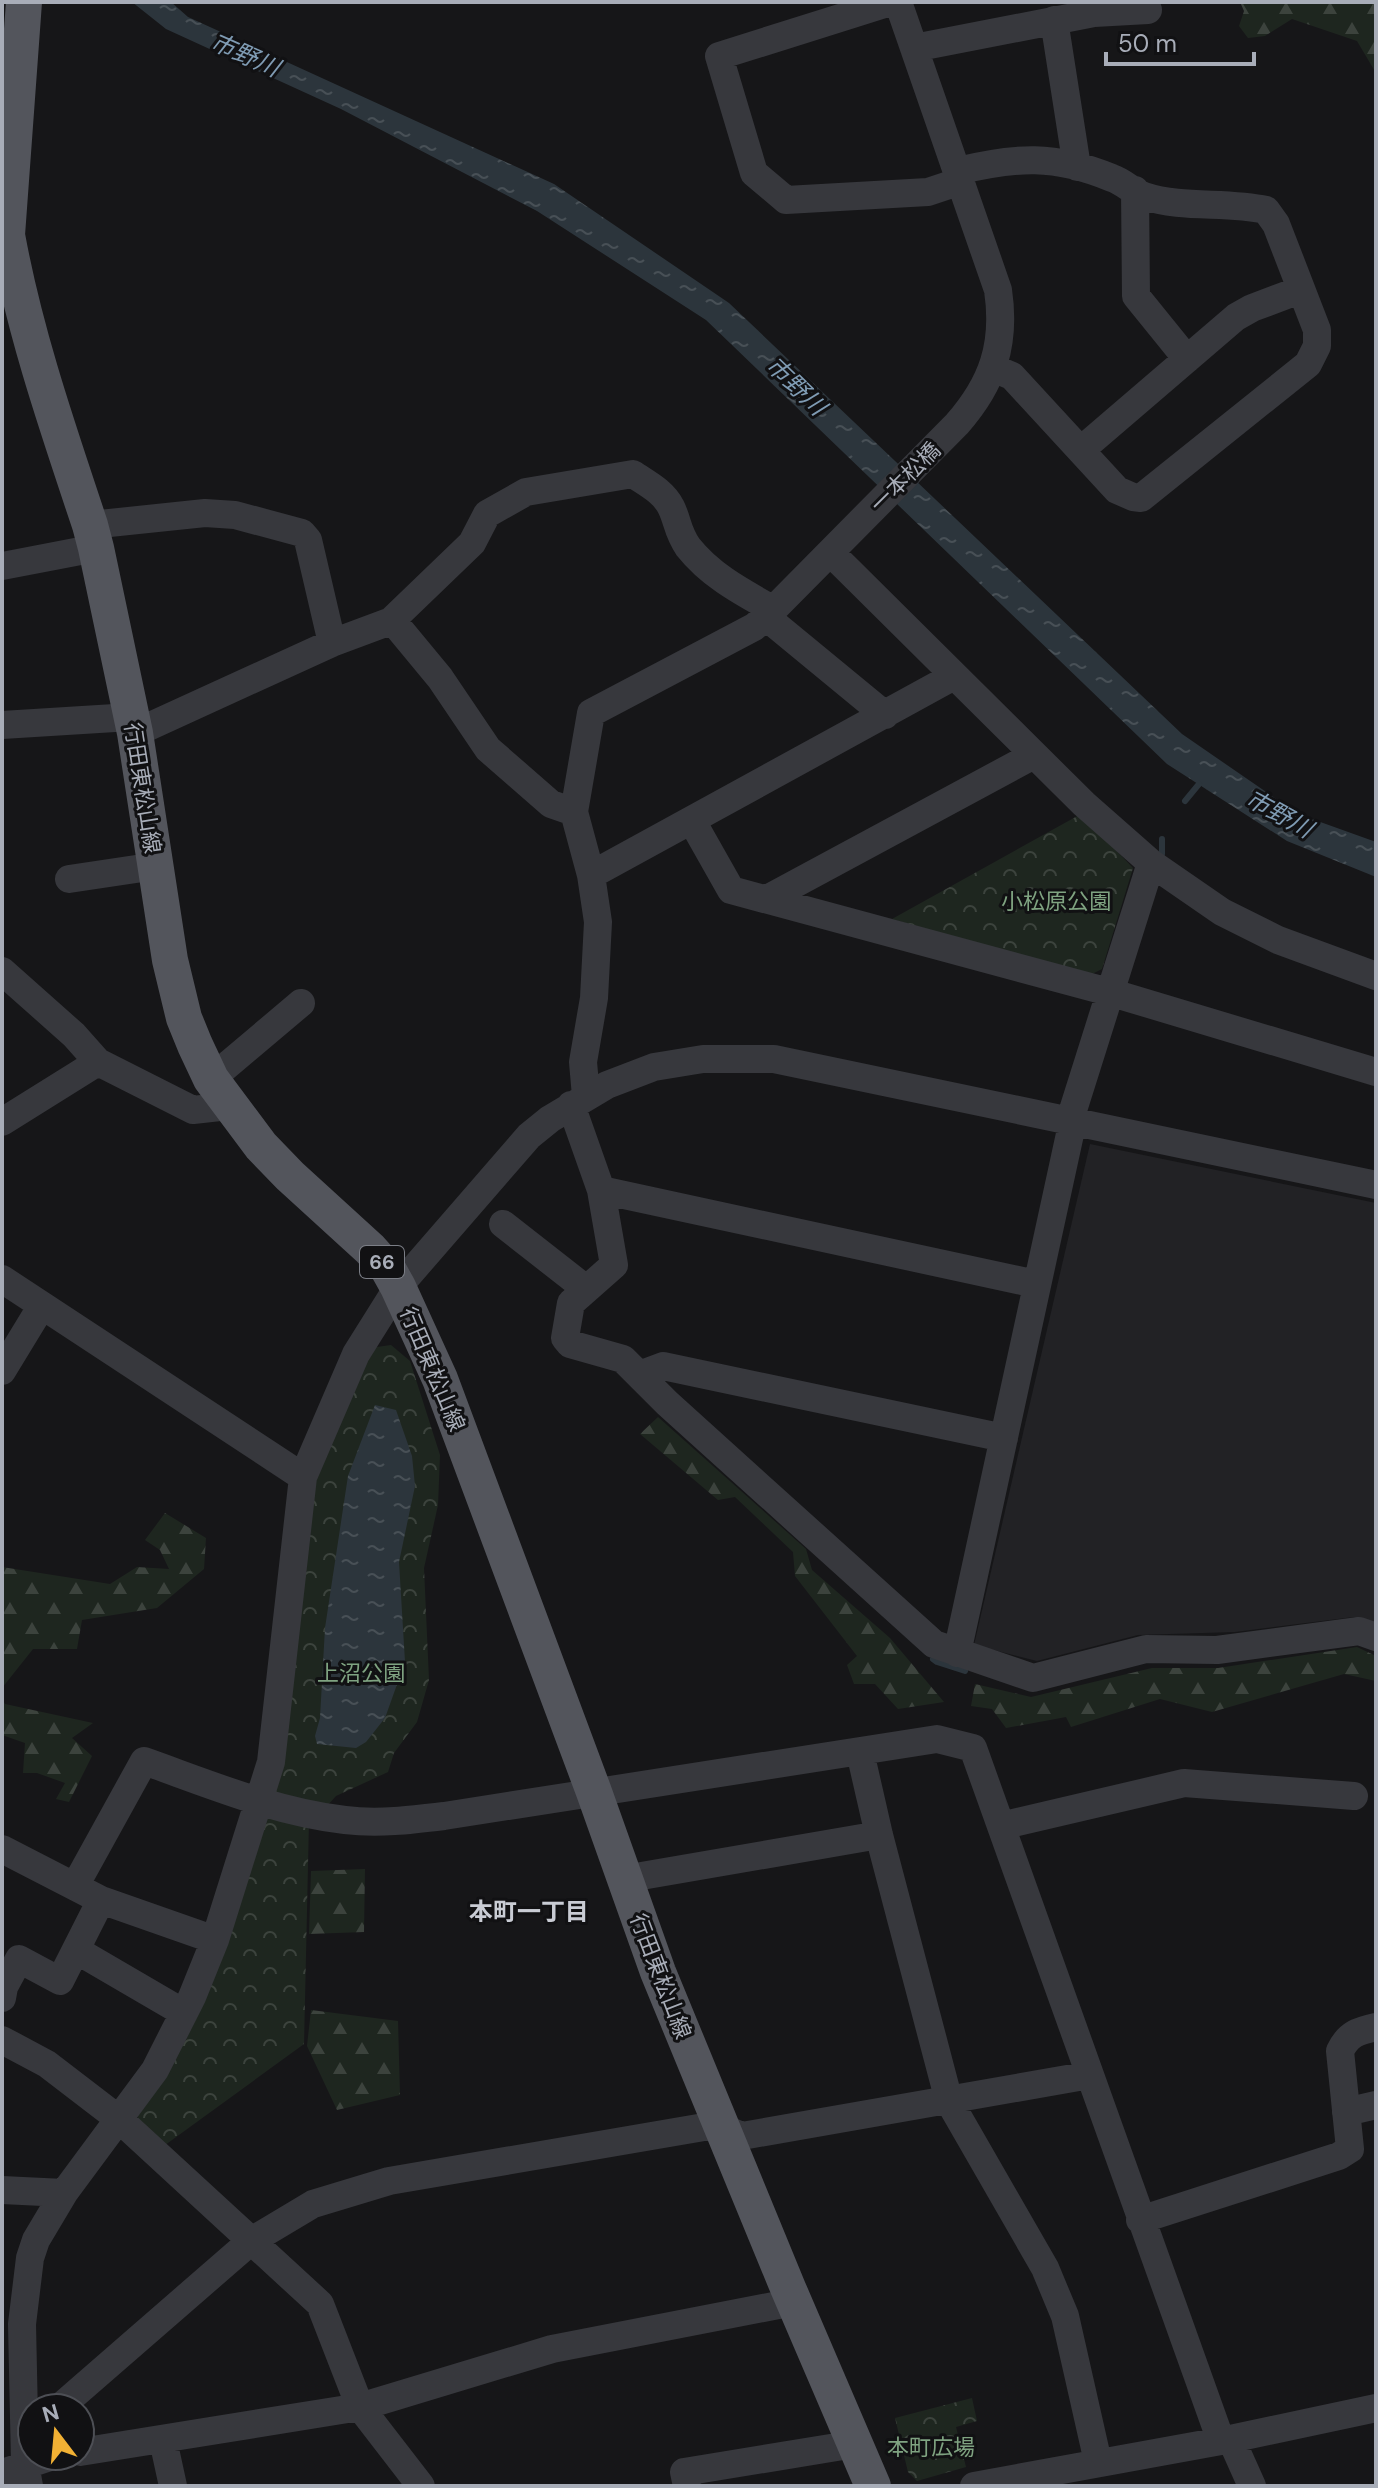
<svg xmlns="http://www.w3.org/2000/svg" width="1378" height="2488" font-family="'DM Sans','Noto Sans JP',sans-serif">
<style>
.built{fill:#222225}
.forest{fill:url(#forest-firs)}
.park{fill:url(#park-crowns)}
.water{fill:url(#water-ripples)}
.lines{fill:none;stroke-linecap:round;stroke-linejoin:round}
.stream{stroke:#2c353c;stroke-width:6}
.minor{stroke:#37383d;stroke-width:28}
.major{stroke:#53555c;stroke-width:36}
.labels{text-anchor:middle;stroke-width:6;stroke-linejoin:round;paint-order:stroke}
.shield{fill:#111113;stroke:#7b7e86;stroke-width:2}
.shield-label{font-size:20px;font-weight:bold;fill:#a8adb8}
.street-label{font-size:22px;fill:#a8adb8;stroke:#111113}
.park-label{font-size:22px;fill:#7fa381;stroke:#111113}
.water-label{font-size:24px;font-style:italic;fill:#7f9bb3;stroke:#111113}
.neighbourhood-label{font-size:24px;font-weight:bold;fill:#c9ccd4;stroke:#111113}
</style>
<defs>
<pattern id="forest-firs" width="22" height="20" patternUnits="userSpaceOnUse" patternTransform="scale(2)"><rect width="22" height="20" fill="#1e261f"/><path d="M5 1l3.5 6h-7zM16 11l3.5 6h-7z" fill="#3c433d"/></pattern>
<pattern id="park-crowns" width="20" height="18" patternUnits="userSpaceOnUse" patternTransform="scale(2)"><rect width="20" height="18" fill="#1e261f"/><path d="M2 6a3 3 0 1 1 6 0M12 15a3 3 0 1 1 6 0" fill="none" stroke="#3c433d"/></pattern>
<pattern id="water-ripples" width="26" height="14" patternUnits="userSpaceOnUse" patternTransform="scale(2)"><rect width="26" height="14" fill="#2c353c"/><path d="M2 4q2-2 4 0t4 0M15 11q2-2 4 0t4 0" fill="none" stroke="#485056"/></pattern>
</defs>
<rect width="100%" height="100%" fill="#161618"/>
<path class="built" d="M1090,1144L1376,1203V1627L1354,1617L1235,1632L1138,1635L1037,1661L974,1645Z"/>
<path class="forest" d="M1240,2H1376V73L1357,41L1292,19L1265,36L1248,38L1239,26L1244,11Z
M658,1417L806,1549L812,1570L890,1638L944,1702L898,1709L875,1684H854L847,1665L857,1656L795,1576L793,1552L735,1497L718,1500L640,1434Z
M165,1513L206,1538L204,1569L157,1608L82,1620L77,1649H33L2,1688V1567L110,1584L137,1567L169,1569L160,1550L145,1540Z
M1357,1647L1376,1656V1681L1344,1674L1212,1712L1160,1699L1071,1727L1066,1717L1006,1728L992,1709L971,1706L975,1684L1031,1697L1152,1668H1218Z
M2,1699L5,1704L93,1723L72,1738L92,1756L69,1802L56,1799L65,1783L37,1773H23L25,1743L2,1735Z
M365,1869L364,1932L309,1934L311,1871Z
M311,2010L398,2021L400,2095L337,2110L307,2046Z"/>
<path class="park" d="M1081,814L1133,868L1102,969L1088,976L892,919Z
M391,1345L410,1361L440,1455L438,1505L424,1568L429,1680L417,1722L394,1753L388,1772L336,1796L326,1807L274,1798L311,1480L370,1348Z
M267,1812L309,1820L304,2044L161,2148L137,2117Z
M972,2398L977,2421L956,2427L966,2467L917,2481L908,2472L895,2418Z"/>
<path class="water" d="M132,2H171L188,17L554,184L729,303L1182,734L1298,814L1376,842V877L1287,841L1167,764L706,320L537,211L341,109L166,29Z
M375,1405L396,1410L412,1456L415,1486L399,1562L405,1662L385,1718L366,1742L356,1748L317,1744L315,1736L320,1718L325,1628L348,1476Z"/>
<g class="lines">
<path class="stream" d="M1185,801L1199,784
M1162,854V839
M933,1659L937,1662L965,1671"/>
<path class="minor" d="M891,2L719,56L754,173L786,200L928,192L961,181
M1054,20L1077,167
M914,48L1094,13L1148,10
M957,171C1016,157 1054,154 1112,178C1124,182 1133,192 1144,196C1183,209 1226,201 1266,210L1276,224L1317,330V346L1308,364L1141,498L1133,497L1117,490L1012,376L993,368
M1135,190L1136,296L1187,359
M1081,450L1236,317L1252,308L1300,290
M90,525L205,513L235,515L302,533L308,540L332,643
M831,553L1084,804L1151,863L1222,912L1278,940L1376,976
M2,566L96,548
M766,617L885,715
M392,620L440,678L488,749L551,804L574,812
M2,725L131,717
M135,733L332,643L391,621L472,543L487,514L526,492L633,474C646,483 663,491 671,507C678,521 677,531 688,547C711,576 742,592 774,610
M692,821L731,890L1109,992L1376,1072
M591,875L954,676
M69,879L156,866
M767,899L1034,755
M2,971L74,1035L98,1062L193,1110L229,1106
M211,1079L301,1003
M586,1096L583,1062L594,998L598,922L591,875L574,812L591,713L754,627L766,617L957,424C993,383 1006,344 998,290L898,2
M571,1105L601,1190L614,1265L571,1303L565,1338L570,1344L623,1359L667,1403L934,1644L1033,1678L1146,1649L1217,1650L1359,1631L1376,1637
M2,1122L98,1062
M601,1190L1036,1284
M503,1224L586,1289
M2,1279L303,1477
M2,1371L41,1307
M639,1375L663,1366L1004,1438
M957,1653L1070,1134L1074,1107L1151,863
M860,1752L879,1835L949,2101L1045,2268L1065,2316L1098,2462
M1001,1826L1184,1783L1354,1796
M2,1849L101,1900L215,1940
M624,1879L879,1835
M75,1886L144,1761C209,1784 275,1812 345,1820C378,1824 411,1820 444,1816L937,1739L973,1748L1221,2441
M76,1950L184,2013
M2,1998L4,1987L19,1959L60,1981L101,1900
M2,2040L47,2064L120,2120L320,2304L360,2407L421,2486
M1346,2112L1376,2105
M2,2190L64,2193
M1140,2220L1339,2156L1350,2149L1340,2051C1348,2034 1358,2031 1376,2027
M59,2408L251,2241L313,2204L389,2181L704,2127H721L742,2136L1090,2075
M1231,2439L1252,2486
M163,2440L173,2486
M80,2452L360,2407L552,2349L794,2302
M2,2473L53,2456
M29,2486L25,2464L22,2324L30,2258L36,2240L64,2193L155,2070L192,1997L215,1940L271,1762L303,1477L356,1354L398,1287L529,1136L550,1119L607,1085L654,1067L703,1059H774L1376,1185
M687,2486L684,2472L855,2444
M974,2486L1221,2441L1376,2408"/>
<path class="major" d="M24,2L7,235C25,334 58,429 90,525L96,548L135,733L170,960L184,1018L195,1045L211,1079L261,1146L290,1176L370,1249L388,1269L398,1287L440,1379L594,1792L658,1972L788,2288L873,2486"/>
</g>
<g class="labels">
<rect class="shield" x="360" y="1246" width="44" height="32" rx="6"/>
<g class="shield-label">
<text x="382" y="1269">66</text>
</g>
<g class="street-label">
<text transform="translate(905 477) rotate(-45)" y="8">一本松橋</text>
<text transform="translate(143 788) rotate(81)" y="8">行田東松山線</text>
<text transform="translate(433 1369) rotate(67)" y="8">行田東松山線</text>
<text transform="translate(661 1976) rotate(69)" y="8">行田東松山線</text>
</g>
<g class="park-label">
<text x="1056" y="909">小松原公園</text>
<text x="361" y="1681">上沼公園</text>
<text x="931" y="2455">本町広場</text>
</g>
<g class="water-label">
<text transform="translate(245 55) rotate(24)" y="8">市野川</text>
<text transform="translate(796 386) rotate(44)" y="8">市野川</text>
<text transform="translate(1279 814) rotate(29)" y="8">市野川</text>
</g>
<g class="neighbourhood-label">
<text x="529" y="1920">本町一丁目</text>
</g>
</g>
<rect width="1378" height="2488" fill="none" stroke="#a8adb8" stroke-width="8"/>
<g transform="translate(56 2432) rotate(344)"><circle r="38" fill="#111113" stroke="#4d4f55" stroke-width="2"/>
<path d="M0-6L14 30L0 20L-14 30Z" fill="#f2b134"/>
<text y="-12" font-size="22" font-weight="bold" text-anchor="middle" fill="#a8adb8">N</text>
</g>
<path d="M1106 52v12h148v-12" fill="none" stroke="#a8adb8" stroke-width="4"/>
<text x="1118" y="52" font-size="24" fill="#a8adb8" stroke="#111113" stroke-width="6" paint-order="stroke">50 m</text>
</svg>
